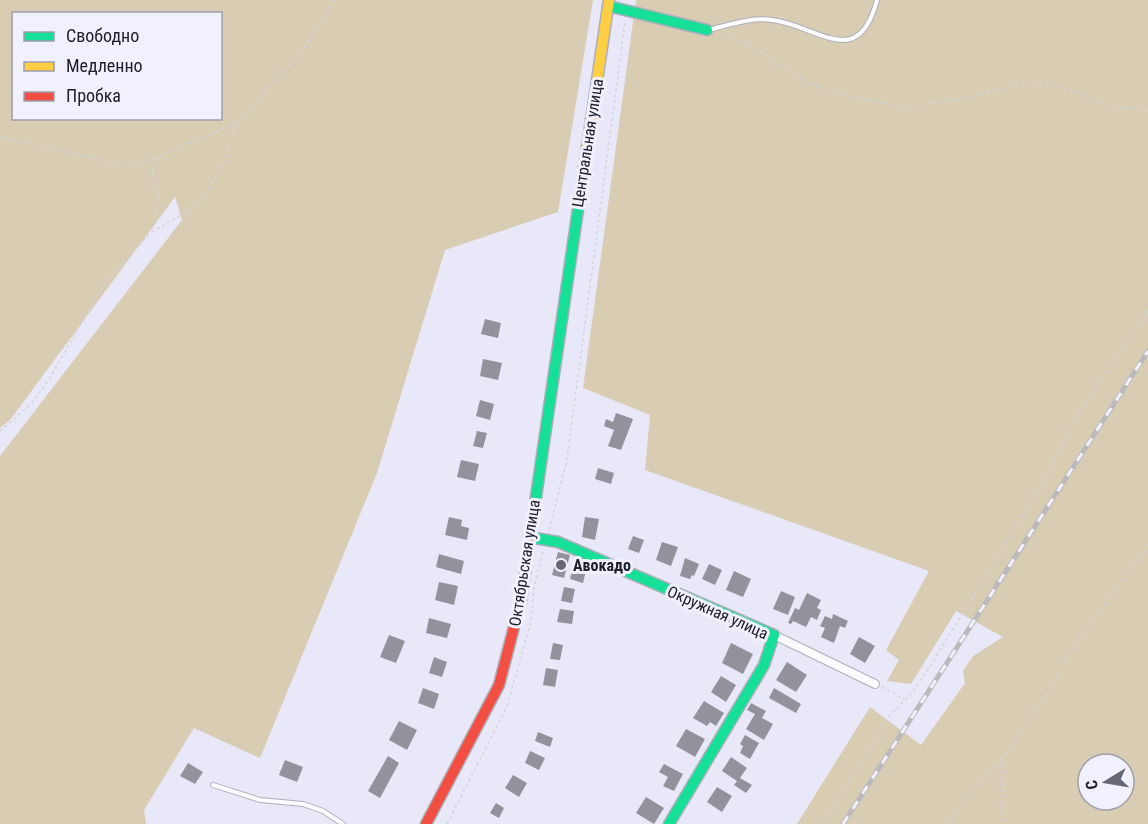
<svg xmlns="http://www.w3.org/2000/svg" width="1148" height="824" font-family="'Roboto Condensed',sans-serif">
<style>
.green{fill:#d8ccb3;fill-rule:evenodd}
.building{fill:#92929d}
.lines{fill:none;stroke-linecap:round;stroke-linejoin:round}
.lane-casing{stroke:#aeaeba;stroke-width:6}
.street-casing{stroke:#aeaeba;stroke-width:10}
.fast-casing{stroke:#aeaeba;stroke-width:13}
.slow-casing{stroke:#aeaeba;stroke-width:13}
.jam-casing{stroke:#aeaeba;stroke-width:13}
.path{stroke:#d4d4d8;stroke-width:1.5;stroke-dasharray:3 3;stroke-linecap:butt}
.lane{stroke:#fcfcfe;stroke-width:4}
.street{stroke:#fcfcfe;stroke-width:8}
.fast{stroke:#16e098;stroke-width:10}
.slow{stroke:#ffcf43;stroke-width:10}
.jam{stroke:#f24e42;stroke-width:10}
.rail-casing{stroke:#bababd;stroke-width:5}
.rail{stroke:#f0f1fd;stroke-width:3;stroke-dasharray:9;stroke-linecap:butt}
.poi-dot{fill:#676773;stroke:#f0f1fd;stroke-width:2}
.labels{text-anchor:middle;stroke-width:6;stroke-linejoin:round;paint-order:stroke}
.street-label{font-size:16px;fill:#21212c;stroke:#f0f1fd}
.poi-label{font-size:16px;font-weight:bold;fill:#21212c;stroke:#f0f1fd;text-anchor:start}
</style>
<rect width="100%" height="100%" fill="#e8e8f8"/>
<path class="green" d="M0,0H593L558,212L445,250L377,473L260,758L194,728L144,810L146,824H0V456L182,220L175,197L10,420L0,428ZM14,14H220V118H14Z
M636,0H1148V824H797L870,707L921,745L965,683L963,671L973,656L1003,637L956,611L911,684L887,681L899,660L886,650L929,571L645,470L650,415L583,388ZM1088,764H1124V800H1088Z"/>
<path class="building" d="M485,319L501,323L498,338L481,334Z
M483,359L502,363L498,380L480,376Z
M480,400L494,404L490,420L476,416Z
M616,413L633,419L621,450L608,446L614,430L604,426L606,419L613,422Z
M477,431L487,433L483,448L473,446Z
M461,460L479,464L475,481L457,477Z
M598,468L614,473L611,484L595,479Z
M449,517L462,520L461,526L469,528L467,540L445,535Z
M585,517L599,519L595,540L582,537Z
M633,536L644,540L639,553L628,549Z
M662,542L678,547L671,566L656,560Z
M558,552L570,555L564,578L552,575Z
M439,554L464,561L461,574L436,567Z
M685,558L699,564L694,576L692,575L690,579L680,576Z
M574,563L587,566L583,583L570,579Z
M709,564L722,570L715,585L702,579Z
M734,571L751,579L743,597L726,590Z
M439,582L458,586L454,605L435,600Z
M564,587L575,589L572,603L561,601Z
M781,591L795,597L788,615L773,609Z
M807,593L821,600L817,608L821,610L817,620L811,617L806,627L793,621L791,624L788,623L795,608L799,610Z
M560,609L574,611L572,624L557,622Z
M833,614L848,621L845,628L840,626L834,643L821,637L825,628L820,626L825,616L832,619Z
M429,618L451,624L447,638L426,633Z
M389,635L405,641L396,663L380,657Z
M859,637L875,646L865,663L850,654Z
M553,643L563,645L560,660L550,659Z
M731,643L753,654L743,674L722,663Z
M434,657L447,662L442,677L429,673Z
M787,662L807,675L796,692L776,680Z
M546,668L558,670L555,687L543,685Z
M721,676L736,685L726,702L711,692Z
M423,688L439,694L434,709L418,703Z
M774,688L801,704L796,713L769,698Z
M704,701L724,713L716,726L710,722L707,726L693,718Z
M751,703L766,711L762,718L773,724L764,740L746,729L755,714L747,710Z
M399,721L417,730L407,750L389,740Z
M686,729L705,739L695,757L676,746Z
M538,732L553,738L550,747L535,741Z
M745,735L759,743L750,759L740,753L743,746L740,744Z
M530,751L545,758L539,770L525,763Z
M388,756L399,763L380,798L368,791Z
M731,757L747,768L740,778L752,785L746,793L734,785L737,781L722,771Z
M285,760L303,767L297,782L279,775Z
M188,763L203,772L195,784L180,776Z
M664,764L683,774L674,791L663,786L668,777L659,772Z
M513,775L527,783L519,797L505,788Z
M717,787L732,796L722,812L707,802Z
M646,797L664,808L654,824L636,813Z
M496,803L504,808L499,818L490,813Z"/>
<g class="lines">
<g class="lane-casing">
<path id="lane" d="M708,30C729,25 751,17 772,20C819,26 858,72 877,0
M213,785L260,800L303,804L323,811L343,824"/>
</g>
<g class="street-casing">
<path id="street" d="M774,635L875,684"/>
</g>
<g class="fast-casing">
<path id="fast" d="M608,6L707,30
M529,537L558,542L774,635L764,665L669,824
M530,538L587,148"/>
</g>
<g class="slow-casing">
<path id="slow" d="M587,148L609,0"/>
</g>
<g class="jam-casing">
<path id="jam" d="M426,824L499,685L521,600L530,538"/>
</g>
<path class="path" d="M722,34L748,44L807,82L826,91L899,107L958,100L1012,86H1050L1072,90L1109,106L1148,111
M0,137L128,166L155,159C149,179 155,175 158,192C159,205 154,219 151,232
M155,158L236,123
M0,431L31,404L48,381L104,284L150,233L188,211L207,191L225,160L236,123L298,57L335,0
M549,530L567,459L625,22
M882,687L904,699
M1003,759L1002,812L1005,824
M447,824L507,706L531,621L534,587L543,551
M822,824L889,716L913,692L934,660L1040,488L1077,416L1148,311
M947,824L981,780L1005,755L1057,678L1068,655L1148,544"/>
<use href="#lane" class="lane"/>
<use href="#street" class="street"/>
<use href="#fast" class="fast"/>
<use href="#slow" class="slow"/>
<use href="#jam" class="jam"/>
<g class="rail-casing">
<path id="rail" d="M843,824L1148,351"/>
</g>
<use href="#rail" class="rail"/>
</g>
<circle class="poi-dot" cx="561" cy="565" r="6"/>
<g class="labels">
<g class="street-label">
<text transform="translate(587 143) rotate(-81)" y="6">Центральная улица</text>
<text transform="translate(524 563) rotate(-81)" y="6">Октябрьская улица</text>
<text transform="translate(718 612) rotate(24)" y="6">Окружная улица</text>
</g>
<g class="poi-label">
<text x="573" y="571">Авокадо</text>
</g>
</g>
<rect x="12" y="12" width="210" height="108" fill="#f0f1fd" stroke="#9d9ea9" stroke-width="1.5"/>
<rect x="24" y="32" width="30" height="9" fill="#16e098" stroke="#9d9ea9" stroke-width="1.5"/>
<text x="66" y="42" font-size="18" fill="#21212c">Свободно</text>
<rect x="24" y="62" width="30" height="9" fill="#ffcf43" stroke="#9d9ea9" stroke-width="1.5"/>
<text x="66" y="72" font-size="18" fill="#21212c">Медленно</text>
<rect x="24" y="92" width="30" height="9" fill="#f24e42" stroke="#9d9ea9" stroke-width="1.5"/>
<text x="66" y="102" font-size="18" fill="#21212c">Пробка</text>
<g transform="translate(1106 782) rotate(259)"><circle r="28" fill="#f0f1fd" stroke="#9d9ea9" stroke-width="1.5"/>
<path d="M0-4.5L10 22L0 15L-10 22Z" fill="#676773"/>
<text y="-9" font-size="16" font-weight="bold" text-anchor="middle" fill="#21212c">С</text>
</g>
</svg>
